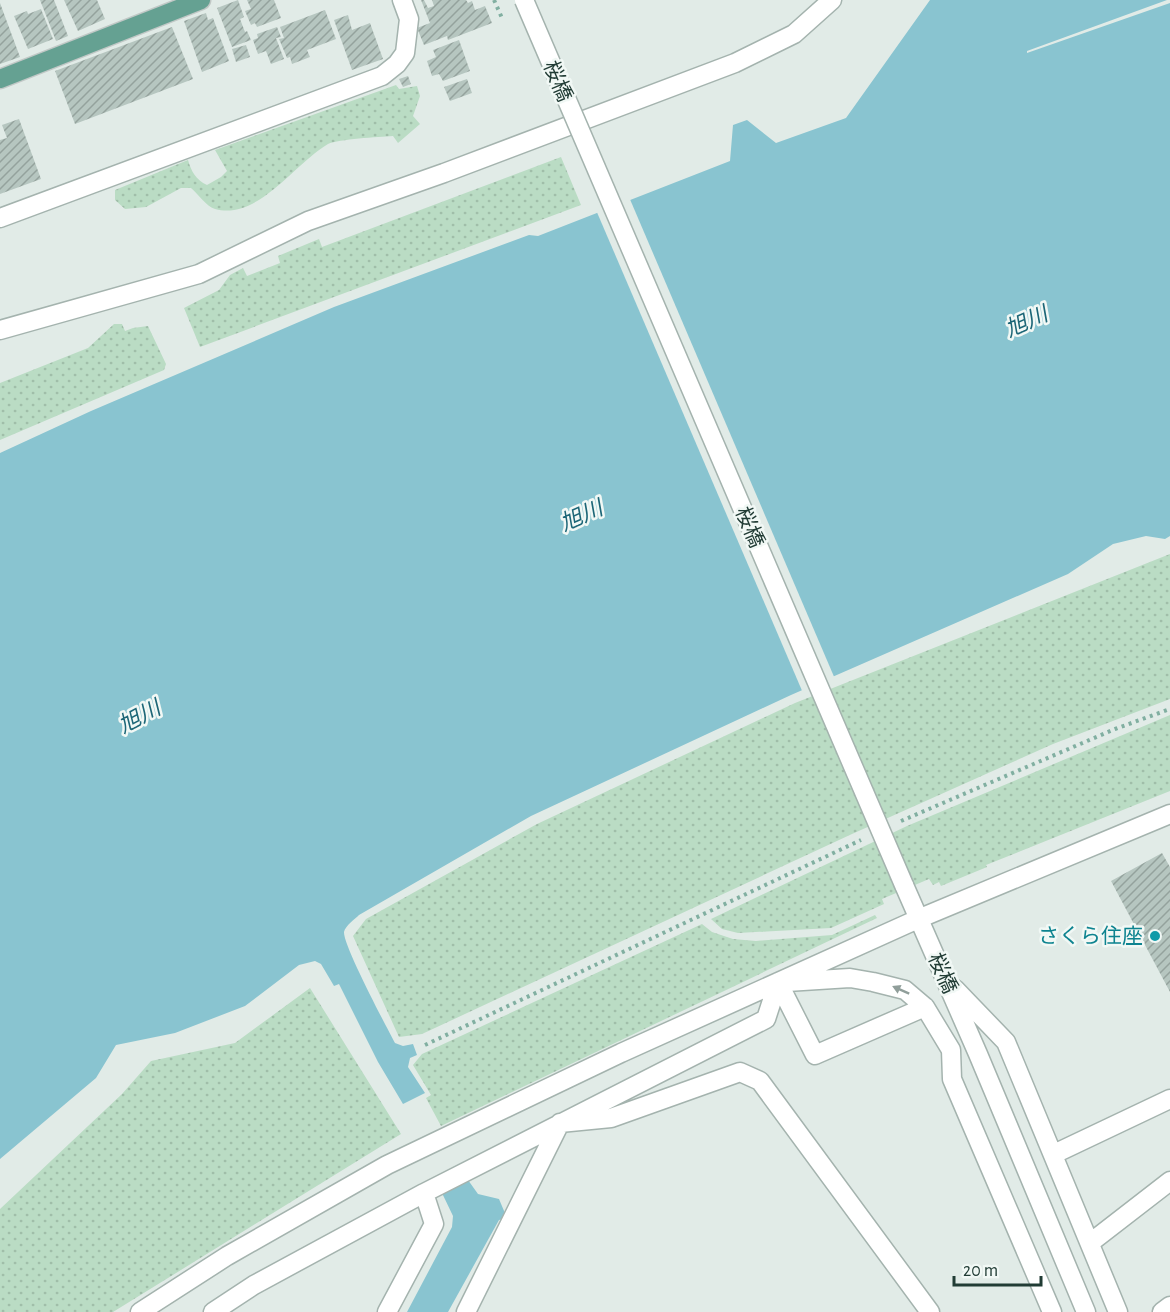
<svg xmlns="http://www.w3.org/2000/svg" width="1170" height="1312" viewBox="0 0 1170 1312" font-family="'Alegreya Sans','Noto Sans JP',sans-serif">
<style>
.grass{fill:url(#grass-dots)}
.water{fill:#89c4d0}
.pier{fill:#e1ebe7}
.building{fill:url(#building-hatch)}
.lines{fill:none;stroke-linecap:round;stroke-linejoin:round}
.minor-casing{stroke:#a4b3ae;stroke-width:21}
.major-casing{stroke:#c1c8c6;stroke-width:21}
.path{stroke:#81afa1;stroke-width:4;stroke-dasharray:3 4.5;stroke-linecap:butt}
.minor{stroke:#fff;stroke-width:18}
.major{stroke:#65a192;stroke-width:18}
.minor-bridge-casing{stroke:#a4b3ae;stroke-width:21;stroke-linecap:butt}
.minor-bridge{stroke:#fff;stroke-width:18}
.oneway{fill:#909e9a}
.culture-dot{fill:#0f9aa8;stroke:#f1f8f5;stroke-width:2}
.labels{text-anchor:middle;stroke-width:5;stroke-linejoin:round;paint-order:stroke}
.street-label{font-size:21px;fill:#213c35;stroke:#f1f8f5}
.culture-label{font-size:21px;fill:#0d838f;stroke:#f1f8f5;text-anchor:end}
.water-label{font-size:22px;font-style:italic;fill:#1c6677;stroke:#f1f8f5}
</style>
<defs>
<pattern id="grass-dots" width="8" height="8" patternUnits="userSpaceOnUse" patternTransform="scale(1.5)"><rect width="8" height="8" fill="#badcc4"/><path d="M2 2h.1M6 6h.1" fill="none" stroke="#a0bea9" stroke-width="1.8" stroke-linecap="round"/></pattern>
<pattern id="building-hatch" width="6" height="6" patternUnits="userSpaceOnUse" patternTransform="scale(1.5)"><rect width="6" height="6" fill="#b6c6c0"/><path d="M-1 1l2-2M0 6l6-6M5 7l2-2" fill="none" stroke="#94a29d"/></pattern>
</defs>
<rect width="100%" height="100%" fill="#e1ebe7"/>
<!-- grass -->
<path class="grass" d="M 396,85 L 399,89 L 417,86 L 420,96 L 413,116 L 420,124 L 398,143 L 393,136 C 378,137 339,139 328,144 C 295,163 258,221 215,209 C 207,207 198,194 191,188 L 181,188 L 146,207 L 125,209 L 115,200 L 115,190 L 188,160 C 191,171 196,180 207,185 L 221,177 L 227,171 L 215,150 Z
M 561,157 L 581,205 L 200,347 L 184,308 L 219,290 L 230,275 L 243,268 L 247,276 L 280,263 L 278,256 L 319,239 L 322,247 Z
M 114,324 L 122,324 L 125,331 L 133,328 L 148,326 L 166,364 L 164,370 L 0,440 L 0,383 L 88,348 Z
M 1170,554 L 1170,699 L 1053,744 L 852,834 L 422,1034 L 399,1037 L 353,936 L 366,919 L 537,824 L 795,703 Z
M 1170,715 L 1170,791 L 986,865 L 987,867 L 941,886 L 939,882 L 933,885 L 929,879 L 882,899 L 884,904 L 831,928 L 738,933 L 722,929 L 711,919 L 907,826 Z
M 875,915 L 877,918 L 441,1126 L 426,1098 L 431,1095 L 413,1065 L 422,1054 L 702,924 L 712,932 L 733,939 L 756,941 L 832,935 Z
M 310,988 L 401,1134 L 113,1312 L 0,1312 L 0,1209 L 122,1094 L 151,1061 L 235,1043 Z"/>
<!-- water -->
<path class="water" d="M 930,0 L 1167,0 L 1027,51 L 1027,53 L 1170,3 L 1170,536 L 1165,539 L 1146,536 L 1113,544 L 1068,574 L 791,695 L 531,816 L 359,915 C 355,919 345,926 344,932 C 343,945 386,1026 395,1043 L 403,1046 L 413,1044 L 417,1055 L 410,1058 L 408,1067 L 425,1093 L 403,1104 L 378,1062 L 339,984 L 334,986 L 321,964 L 315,961 L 299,965 L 245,1006 L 175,1033 L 116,1045 L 96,1078 L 0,1159 L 0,453 L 91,411 L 334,307 L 529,235 L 538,236 L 730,161 L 733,125 L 747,120 L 776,143 L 846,118 Z
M 468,1180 L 478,1194 L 499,1199 L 507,1218 L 499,1220 L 448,1312 L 407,1312 L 452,1227 L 453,1216 L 442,1193 Z"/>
<!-- pier -->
<path class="pier" d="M 629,197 L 835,679 L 803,693 L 596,210 Z"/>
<!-- building -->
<path class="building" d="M 40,0 L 54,0 L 68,36 L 56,41 Z
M 64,0 L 97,0 L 105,19 L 78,31 Z
M 238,0 L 244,17 L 240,19 L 245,32 L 247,31 L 251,40 L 232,47 L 217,8 Z
M 247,0 L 274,0 L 281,18 L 257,27 L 255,23 L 251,25 L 245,11 L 251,9 Z
M 421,0 L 424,0 L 428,8 L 434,6 L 432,0 L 466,0 L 468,3 L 472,1 L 475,10 L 485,6 L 492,23 L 448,40 L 447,36 L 424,45 L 417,28 L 430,23 Z
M 0,3 L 20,57 L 0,64 Z
M 41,9 L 53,39 L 28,49 L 14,16 L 27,11 L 28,14 Z
M 325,10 L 336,39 L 307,50 L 310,57 L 292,64 L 290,57 L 287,58 L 279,39 L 284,38 L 280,27 Z
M 206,13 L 208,20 L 213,18 L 229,61 L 202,72 L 184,21 Z
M 348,15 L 352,30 L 370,23 L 383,59 L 352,70 L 334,20 Z
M 172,27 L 193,79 L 75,124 L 55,71 Z
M 277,27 L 281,37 L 276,38 L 284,59 L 271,64 L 266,51 L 258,54 L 253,40 L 258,38 L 257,34 Z
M 459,40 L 470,71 L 443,81 L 439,74 L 432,76 L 427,61 L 436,57 L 433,50 Z
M 246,45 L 250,57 L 236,62 L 232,49 Z
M 408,76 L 411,84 L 403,87 L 399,79 Z
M 467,79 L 472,93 L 450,101 L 444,87 Z
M 19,119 L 41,179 L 0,194 L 0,140 L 7,138 L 2,125 Z
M 1162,853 L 1170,867 L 1170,992 L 1111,881 Z"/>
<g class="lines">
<defs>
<path id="minor" d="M 0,218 L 382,76 L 397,64 L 405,53 L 409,19 L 402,0
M 0,330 L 199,274 L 308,221 L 444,173 L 735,63 L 794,34 L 832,0
M 904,885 L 978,1054 L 1086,1312
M 778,982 L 815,1055 L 925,1007
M 787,982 L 850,978 L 873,982 L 905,990 L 925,1007 L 951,1050 L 952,1079 L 1052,1312
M 955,989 L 1006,1042 L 1118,1312
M 1054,1154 L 1170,1099
M 1090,1243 L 1170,1181
M 140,1312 L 227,1256 L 387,1165 L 621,1053 L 918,919 L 1170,814
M 213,1312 L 254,1285 L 424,1193 L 766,1019 L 778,982
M 387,1312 L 434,1224 L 424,1193
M 466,1312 L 560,1123 L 611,1118 L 740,1072 L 760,1081 L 930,1312
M 1162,1312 L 1170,1306"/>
<path id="major" d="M 0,79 L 201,0"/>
</defs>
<!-- minor casing -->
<use href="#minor" class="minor-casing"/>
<!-- major casing -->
<use href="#major" class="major-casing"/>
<!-- path -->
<path class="path" d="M 494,0 L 502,18
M 901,821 L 1115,729 L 1170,709
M 425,1045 L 861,840"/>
<!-- minor -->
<use href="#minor" class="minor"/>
<!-- major -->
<use href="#major" class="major"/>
<defs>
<path id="minor-bridge" d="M 524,0 L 904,885"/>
</defs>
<!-- minor-bridge casing -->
<use href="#minor-bridge" class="minor-bridge-casing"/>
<!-- minor-bridge -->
<use href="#minor-bridge" class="minor-bridge"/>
</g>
<!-- one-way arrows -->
<defs><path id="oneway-solid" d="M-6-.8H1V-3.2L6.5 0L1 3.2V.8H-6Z" transform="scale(1.5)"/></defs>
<use class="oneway" href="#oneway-solid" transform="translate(901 990) rotate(-156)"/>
<!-- markers -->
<circle class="culture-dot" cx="1155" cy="936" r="6"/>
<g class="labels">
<!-- street labels -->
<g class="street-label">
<text transform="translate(558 81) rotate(67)" y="7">桜橋</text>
<text transform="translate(750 527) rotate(67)" y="7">桜橋</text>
<text transform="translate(943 973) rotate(66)" y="7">桜橋</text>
</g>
<!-- culture labels -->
<g class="culture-label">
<text x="1143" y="943">さくら住座</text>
</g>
<!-- water labels -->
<g class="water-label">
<text transform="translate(1026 321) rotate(-24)" y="8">旭川</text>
<text transform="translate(581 515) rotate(-24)" y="8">旭川</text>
<text transform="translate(139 716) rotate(-28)" y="8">旭川</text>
</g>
</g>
<!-- scale -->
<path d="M954 1276v9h87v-9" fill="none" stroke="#213c35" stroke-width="3"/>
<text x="963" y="1276" font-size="18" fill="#213c35" stroke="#f1f8f5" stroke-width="4.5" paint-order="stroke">20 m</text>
</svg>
